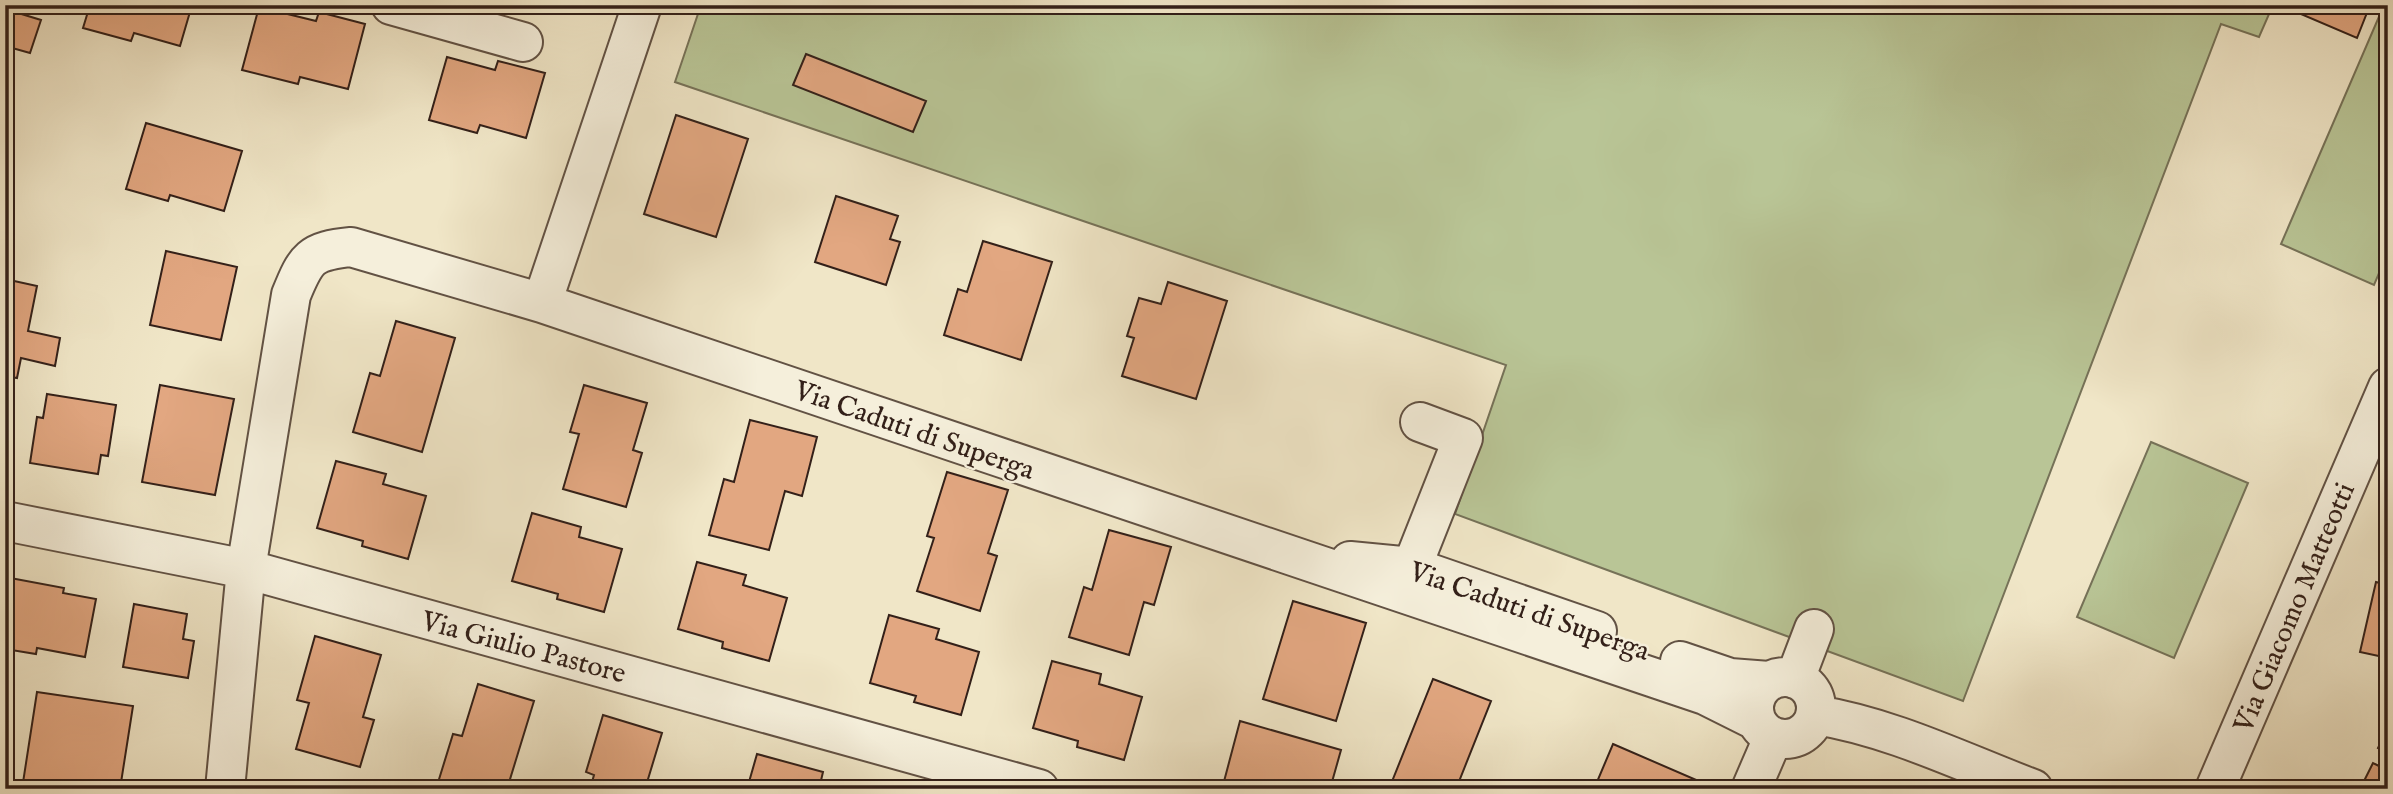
<svg xmlns="http://www.w3.org/2000/svg" width="2393" height="794" viewBox="0 0 2393 794" font-family="'IM FELL English',serif">
<style>
.green{fill:#b9c596;stroke:#767258;stroke-width:2}
.building{fill:#e2a781;stroke:#332019;stroke-width:2}
.lines{fill:none;stroke-linecap:round;stroke-linejoin:round}
.minor-casing{stroke:#625244;stroke-width:42}
.minor{stroke:#f5efdb;stroke-width:38}
.labels{text-anchor:middle;stroke-width:5;stroke-linejoin:round;paint-order:stroke}
.street-label{font-size:28px;fill:#332019;stroke:#f5efdb}
</style>
<rect width="100%" height="100%" fill="#f0e6c7"/>
<filter id="stains"><feTurbulence type="fractalNoise" baseFrequency=".00286" numOctaves="4"/><feColorMatrix values="0 0 0 0 .2 0 0 0 0 .09 0 0 0 0 .02 0 0 0 .5 -.17"/></filter>
<radialGradient id="worn" r=".72"><stop offset=".6" stop-color="#630" stop-opacity="0"/><stop offset="1" stop-color="#630" stop-opacity=".3"/></radialGradient>
<!-- green -->
<path class="green" d="M 701,5 L 2273,5 L 2259,37 L 2221,24 L 1963,701 L 1455,514 L 1506,365 L 675,82 Z
M 2384,5 L 2388,5 L 2388,252 L 2374,285 L 2281,244 Z
M 2151,442 L 2248,483 L 2174,658 L 2077,617 Z"/>
<!-- building -->
<path class="building" d="M 90,5 L 192,5 L 180,46 L 134,33 L 131,41 L 83,28 Z
M 2280,5 L 2370,5 L 2357,38 Z
M 259,7 L 316,21 L 319,12 L 365,24 L 348,89 L 300,77 L 298,84 L 242,70 Z
M 5,9 L 41,20 L 30,53 L 5,46 Z
M 806,54 L 926,101 L 913,132 L 793,85 Z
M 447,57 L 495,70 L 498,61 L 545,73 L 526,138 L 480,125 L 477,133 L 429,120 Z
M 676,115 L 748,139 L 716,237 L 644,214 Z
M 146,123 L 242,151 L 224,211 L 170,195 L 168,201 L 126,189 Z
M 836,196 L 898,216 L 890,239 L 900,242 L 886,285 L 815,262 Z
M 983,241 L 1052,262 L 1021,360 L 944,335 L 958,289 L 967,292 Z
M 166,251 L 237,267 L 221,340 L 150,325 Z
M 5,279 L 37,286 L 28,331 L 60,338 L 55,366 L 21,358 L 17,378 L 5,376 Z
M 1168,282 L 1227,301 L 1196,399 L 1122,376 L 1134,338 L 1127,336 L 1139,298 L 1161,304 Z
M 396,321 L 455,338 L 422,452 L 353,432 L 370,373 L 380,376 Z
M 160,385 L 234,399 L 215,495 L 142,482 Z
M 584,385 L 647,403 L 633,450 L 642,453 L 626,507 L 563,489 L 579,434 L 570,432 Z
M 47,394 L 116,405 L 108,456 L 101,455 L 98,474 L 30,463 L 37,417 L 43,418 Z
M 750,420 L 817,437 L 802,496 L 785,491 L 769,550 L 709,535 L 724,479 L 734,482 Z
M 336,461 L 386,474 L 383,484 L 426,496 L 408,559 L 362,546 L 363,541 L 317,528 Z
M 947,472 L 1008,490 L 988,553 L 997,556 L 980,611 L 917,591 L 934,538 L 927,536 Z
M 532,513 L 581,527 L 579,537 L 622,549 L 604,612 L 557,599 L 558,594 L 512,581 Z
M 1109,530 L 1171,547 L 1154,605 L 1144,602 L 1129,655 L 1069,637 L 1084,587 L 1092,590 Z
M 697,562 L 746,575 L 743,585 L 787,598 L 769,661 L 722,648 L 723,642 L 678,629 Z
M 5,577 L 64,588 L 63,593 L 96,599 L 85,657 L 37,648 L 36,654 L 5,649 Z
M 2376,582 L 2388,585 L 2388,658 L 2360,652 Z
M 1293,601 L 1366,623 L 1336,721 L 1263,699 Z
M 134,604 L 187,614 L 183,639 L 194,641 L 188,678 L 123,667 Z
M 889,615 L 939,629 L 936,639 L 979,652 L 961,715 L 914,702 L 916,696 L 870,683 Z
M 315,636 L 381,655 L 363,717 L 374,720 L 360,767 L 296,749 L 309,703 L 297,700 Z
M 1052,661 L 1101,674 L 1099,684 L 1142,697 L 1124,760 L 1077,747 L 1078,741 L 1033,728 Z
M 1433,679 L 1491,701 L 1456,789 L 1389,789 Z
M 478,684 L 534,701 L 507,789 L 436,789 L 453,734 L 462,736 Z
M 37,692 L 133,706 L 120,789 L 22,789 Z
M 603,715 L 662,733 L 645,789 L 590,789 L 594,775 L 586,772 Z
M 1240,721 L 1341,750 L 1330,789 L 1222,789 Z
M 2388,728 L 2388,753 L 2378,748 Z
M 1613,744 L 1717,789 L 1594,789 Z
M 757,754 L 823,772 L 819,789 L 747,789 Z
M 2388,756 L 2388,789 L 2360,789 L 2373,763 L 2379,766 L 2382,757 L 2386,759 Z"/>
<g class="lines">
<defs>
<path id="minor" d="M 391,5 L 523,42
M 542,303 L 642,5
M 5,521 L 246,569 L 1039,789
M 1350,561 L 1412,567 L 1597,631
M 1402,592 L 1463,438 L 1420,422
M 1680,661 L 1730,678 L 1769,681
M1754 708a31 31 0 1 1 62 0a31 31 0 1 1-62 0Z
M 1795,679 L 1814,629
M 1816,715 C 1891,727 1962,762 2033,789
M 225,789 L 246,569 L 291,295 C 306,258 310,251 351,247 L 542,303 L 1705,695 L 1755,720
M 1751,789 L 1773,738
M 2215,789 L 2388,387"/>
</defs>
<!-- minor casing -->
<use href="#minor" class="minor-casing"/>
<!-- minor -->
<use href="#minor" class="minor"/>
</g>
<g class="labels">
<!-- street labels -->
<g class="street-label">
<text transform="translate(915 429) rotate(19)" y="10">Via Caduti di Superga</text>
<text transform="translate(2293 607) rotate(-67)" y="10">Via Giacomo Matteotti</text>
<text transform="translate(1530 610) rotate(19)" y="10">Via Caduti di Superga</text>
<text transform="translate(524 646) rotate(15)" y="10">Via Giulio Pastore</text>
</g>
</g>
<!-- margin -->
<rect width="2393" height="794" fill="none" stroke="#f0e6c7" stroke-width="28"/>
<rect x="7" y="7" width="2379" height="780" fill="none" stroke="#332019" stroke-width="3.5"/>
<rect x="14" y="14" width="2365" height="766" fill="none" stroke="#332019" stroke-width="2"/>
<rect width="100%" height="100%" filter="url(#stains)"/>
<rect width="100%" height="100%" fill="url(#worn)"/>
</svg>
